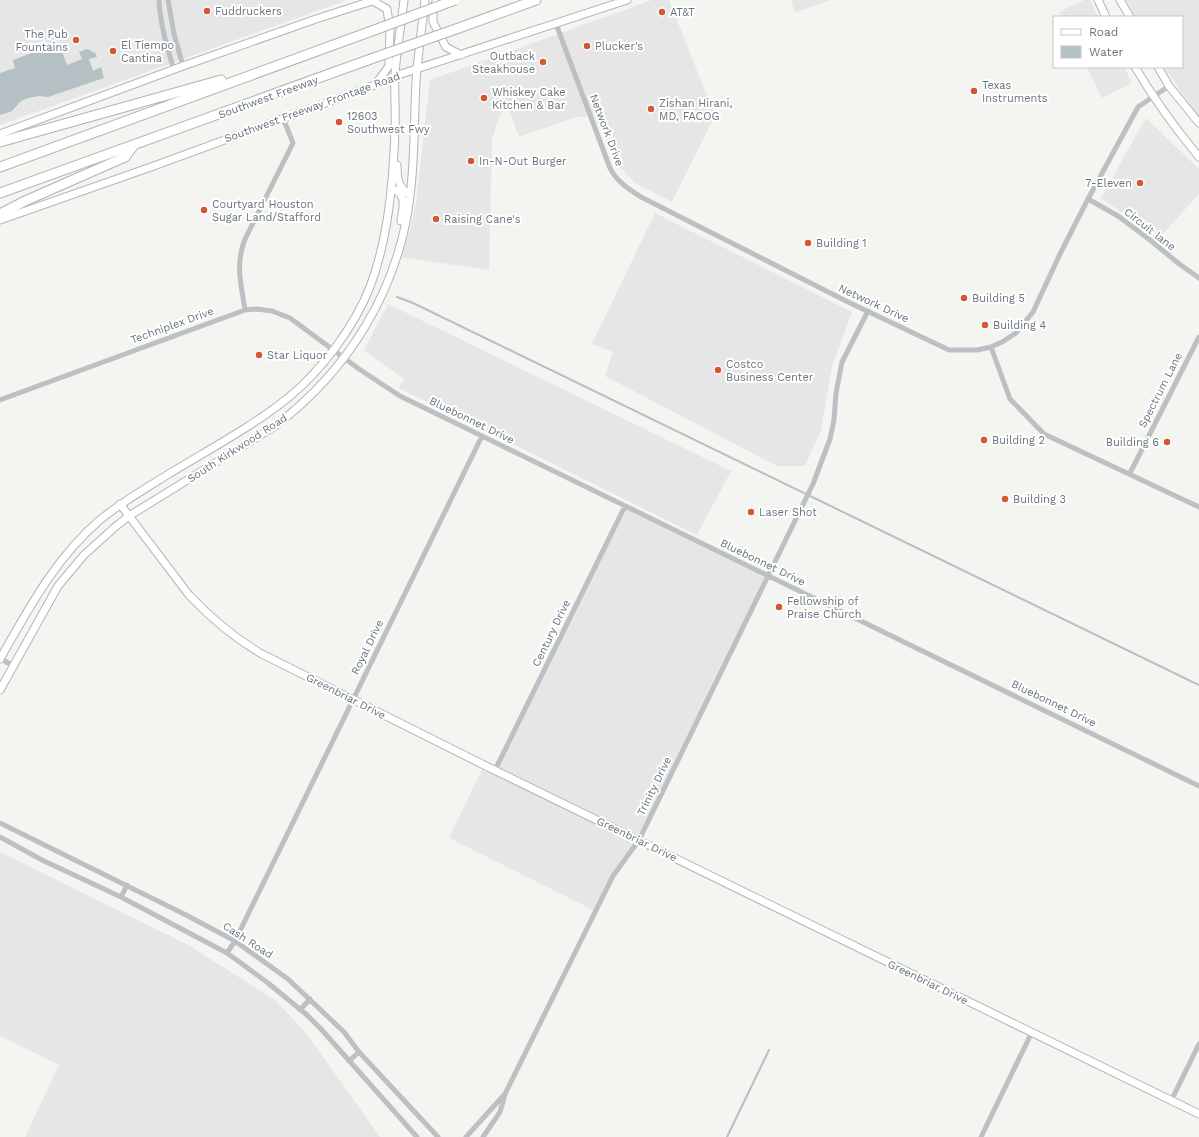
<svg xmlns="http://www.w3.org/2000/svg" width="1199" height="1137" viewBox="0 0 1199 1137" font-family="'Work Sans',sans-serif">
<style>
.built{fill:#e5e6e5}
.water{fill:#b5c0c4}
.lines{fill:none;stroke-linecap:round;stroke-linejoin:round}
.stream{stroke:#b5c0c4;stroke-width:2}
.secondary-casing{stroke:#b1b5b9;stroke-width:9}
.highway-casing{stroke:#afb3b6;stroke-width:11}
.street{stroke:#bcc0c3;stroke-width:5}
.secondary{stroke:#fff;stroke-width:7}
.highway{stroke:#fff;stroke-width:9}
.highway-bridge-casing{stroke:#afb3b6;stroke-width:11;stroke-linecap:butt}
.highway-bridge{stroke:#fff;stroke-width:9}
.poi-dot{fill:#d25734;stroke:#fff;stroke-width:1.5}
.labels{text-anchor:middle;stroke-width:4;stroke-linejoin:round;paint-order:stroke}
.poi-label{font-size:11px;fill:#66747f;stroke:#fff;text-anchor:start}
.street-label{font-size:11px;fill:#66747f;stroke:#fff}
</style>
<rect width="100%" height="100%" fill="#f4f4f1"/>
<!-- built -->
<path class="built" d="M 0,0 L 347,0 L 0,125 Z
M 652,0 L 669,0 L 715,116 L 672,202 L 635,183 L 615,162 L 594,116 L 576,117 L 519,137 L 507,104 L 498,119 L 492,140 L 489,270 L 400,257 L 410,230 L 416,202 L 430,80 Z
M 791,0 L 830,0 L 795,13 Z
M 1084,0 L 1090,0 L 1098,17 L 1062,17 L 1059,12 Z
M 1126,0 L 1199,0 L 1199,117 L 1164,67 L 1182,67 L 1182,17 L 1136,17 Z
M 1087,67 L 1124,67 L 1132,83 L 1102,98 Z
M 1146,118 L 1199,169 L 1199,194 L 1159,238 L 1101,198 Z
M 655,213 L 852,312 L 832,367 L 821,430 L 805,466 L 777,466 L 605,376 L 613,352 L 592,344 Z
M 388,304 L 731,471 L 697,535 L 399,388 L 404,379 L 364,350 Z
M 625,506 L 768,576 L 639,840 L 620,865 L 595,911 L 449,838 L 484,765 L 494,770 Z
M 0,852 L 188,945 L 275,1000 L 306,1033 L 380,1137 L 25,1137 L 59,1065 L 0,1036 Z"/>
<!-- water -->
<path class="water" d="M 59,43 L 67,65 L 82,59 L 79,52 L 87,49 L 95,53 L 97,57 L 89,59 L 93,71 L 101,67 L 104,78 L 48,97 L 39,96 L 28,98 L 21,101 L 12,111 L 0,115 L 0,73 L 15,68 L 13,60 Z"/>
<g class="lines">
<!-- stream -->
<path class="stream" d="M 397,297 L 413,303 L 1199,685
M 727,1137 L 769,1050"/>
<defs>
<path id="secondary" d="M 437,0 L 433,8 L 433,22 L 446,47 L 461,55
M 1098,0 L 1106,17
M 1120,0 L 1130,17
M 373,1 L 387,9 L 390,30 L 389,66 L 375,85
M 1135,67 C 1154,99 1175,128 1199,157
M 1158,67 L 1169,86 L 1199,123
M 0,134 L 183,66 L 316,19 L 375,0
M 397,165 C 397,178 398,188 410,195
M 391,188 C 408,195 403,206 401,221
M 0,220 L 151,167 L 375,85 L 395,76 L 627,0
M 120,504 L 189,595 C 211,618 234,638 262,654 L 484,765 L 1199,1114
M 0,659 C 29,608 56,557 101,519 C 122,502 145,489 167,475 C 208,450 252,427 289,397 C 322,370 354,327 370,287 C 388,239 393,184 395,132 C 396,113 394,94 395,74 C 397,49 401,25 404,0
M 0,690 L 58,586 L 84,555 L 115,527 L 129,516 L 275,426 C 349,370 399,289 410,196 C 415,158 414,119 416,81 C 418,54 422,27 425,0"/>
<path id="highway" d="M 456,29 L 536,0
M 0,142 L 221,80
M 0,167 L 369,32
M 0,193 L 368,60
M 0,214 L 25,201 L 125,157 L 134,145"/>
</defs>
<!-- secondary casing -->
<use href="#secondary" class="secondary-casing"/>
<!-- highway casing -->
<use href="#highway" class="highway-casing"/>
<!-- street -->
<path class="street" d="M 159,0 C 160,24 167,47 174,70
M 168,0 L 174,34 L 183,66
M 556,24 L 610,168 C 617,182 629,189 641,197 L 846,301 L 949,350 L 977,350 L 991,347 L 1002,342 L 1016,333 L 1033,312 L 1061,252 L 1088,199 L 1138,107 L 1169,86
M 1088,199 L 1118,216 L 1150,240 L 1178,263 L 1199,278
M 245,310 C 241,283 235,265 245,239 L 293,143 L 283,118
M 991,347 L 1010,399 L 1044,434 L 1199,507
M 0,400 L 245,310 L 257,309 L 272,311 L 290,318 L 359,369 L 400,396 L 1199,786
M 1130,473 L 1199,337
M 0,658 L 13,666
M 495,770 L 625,506
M 0,823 L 186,915 L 235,941 L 288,979 L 344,1032 L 359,1052 L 438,1137
M 0,837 L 42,860 L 121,897 L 227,953 L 268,983 L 307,1015 L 321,1029 L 417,1137
M 121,897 L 127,885
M 227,953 L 235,941 L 482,436
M 300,1010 L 310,999
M 349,1061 L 359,1052
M 1171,1101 L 1199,1044
M 466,1137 L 504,1095
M 483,1137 L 500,1112 L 505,1094 L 613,876 L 639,840 L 813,484 L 830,439 L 834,420 L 836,393 L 842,362 L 868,311
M 981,1137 L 1032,1032"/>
<!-- secondary -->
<use href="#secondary" class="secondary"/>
<!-- highway -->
<use href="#highway" class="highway"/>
<defs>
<path id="highway-bridge" d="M 369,32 L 455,0
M 368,60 L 456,29"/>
</defs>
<!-- highway-bridge casing -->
<use href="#highway-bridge" class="highway-bridge-casing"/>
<!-- highway-bridge -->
<use href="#highway-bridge" class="highway-bridge"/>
</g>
<!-- markers -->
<g class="poi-dot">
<circle cx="207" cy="11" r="4"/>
<circle cx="662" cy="12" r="4"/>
<circle cx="76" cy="40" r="4"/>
<circle cx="587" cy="46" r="4"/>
<circle cx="113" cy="51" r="4"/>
<circle cx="543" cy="62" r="4"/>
<circle cx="974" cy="91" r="4"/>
<circle cx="484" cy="98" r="4"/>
<circle cx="651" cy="109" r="4"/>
<circle cx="339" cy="122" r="4"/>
<circle cx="471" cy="161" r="4"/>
<circle cx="1140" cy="183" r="4"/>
<circle cx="204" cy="210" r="4"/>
<circle cx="436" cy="219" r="4"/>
<circle cx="808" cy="243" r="4"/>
<circle cx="964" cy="298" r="4"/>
<circle cx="985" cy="325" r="4"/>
<circle cx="259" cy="355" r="4"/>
<circle cx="718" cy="370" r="4"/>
<circle cx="984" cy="440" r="4"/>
<circle cx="1167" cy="442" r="4"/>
<circle cx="1005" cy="499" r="4"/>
<circle cx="751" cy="512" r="4"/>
<circle cx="779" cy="607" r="4"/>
</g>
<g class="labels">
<!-- poi labels -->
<g class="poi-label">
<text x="215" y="15">Fuddruckers</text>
<text x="670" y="16">AT&amp;T</text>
<text x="68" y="38" text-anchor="end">The Pub<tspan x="68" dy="13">Fountains</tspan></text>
<text x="121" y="49">El Tiempo<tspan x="121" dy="13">Cantina</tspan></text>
<text x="595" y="50">Plucker's</text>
<text x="535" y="60" text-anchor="end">Outback<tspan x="535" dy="13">Steakhouse</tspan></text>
<text x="982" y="89">Texas<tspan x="982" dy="13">Instruments</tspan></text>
<text x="492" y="96">Whiskey Cake<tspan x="492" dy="13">Kitchen &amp; Bar</tspan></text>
<text x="659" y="107">Zishan Hirani,<tspan x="659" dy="13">MD, FACOG</tspan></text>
<text x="347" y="120">12603<tspan x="347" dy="13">Southwest Fwy</tspan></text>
<text x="479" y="165">In-N-Out Burger</text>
<text x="1132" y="187" text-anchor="end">7-Eleven</text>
<text x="212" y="208">Courtyard Houston<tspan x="212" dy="13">Sugar Land/Stafford</tspan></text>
<text x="444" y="223">Raising Cane's</text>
<text x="816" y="247">Building 1</text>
<text x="972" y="302">Building 5</text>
<text x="993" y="329">Building 4</text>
<text x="267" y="359">Star Liquor</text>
<text x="726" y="368">Costco<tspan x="726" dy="13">Business Center</tspan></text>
<text x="992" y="444">Building 2</text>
<text x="1159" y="446" text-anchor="end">Building 6</text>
<text x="1013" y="503">Building 3</text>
<text x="759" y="516">Laser Shot</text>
<text x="787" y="605">Fellowship of<tspan x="787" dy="13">Praise Church</tspan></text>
</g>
<!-- street labels -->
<g class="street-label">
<text transform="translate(268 97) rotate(-20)" y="4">Southwest Freeway</text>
<text transform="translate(312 107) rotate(-20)" y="4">Southwest Freeway Frontage Road</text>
<text transform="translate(607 130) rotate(69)" y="4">Network Drive</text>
<text transform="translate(1150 229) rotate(38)" y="4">Circuit lane</text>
<text transform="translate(874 303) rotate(25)" y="4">Network Drive</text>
<text transform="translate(172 325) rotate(-20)" y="4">Techniplex Drive</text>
<text transform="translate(1160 390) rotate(-63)" y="4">Spectrum Lane</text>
<text transform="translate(472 420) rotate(26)" y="4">Bluebonnet Drive</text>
<text transform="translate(237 448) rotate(-33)" y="4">South Kirkwood Road</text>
<text transform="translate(763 562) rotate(26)" y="4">Bluebonnet Drive</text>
<text transform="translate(551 633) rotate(-64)" y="4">Century Drive</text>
<text transform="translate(367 647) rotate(-64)" y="4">Royal Drive</text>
<text transform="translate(346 696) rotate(27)" y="4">Greenbriar Drive</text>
<text transform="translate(1054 703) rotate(26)" y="4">Bluebonnet Drive</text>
<text transform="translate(654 786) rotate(-64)" y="4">Trinity Drive</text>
<text transform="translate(637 839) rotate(26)" y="4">Greenbriar Drive</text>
<text transform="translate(248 940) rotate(33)" y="4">Cash Road</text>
<text transform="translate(928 982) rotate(26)" y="4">Greenbriar Drive</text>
</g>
</g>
<!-- legend -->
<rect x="1053" y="16" width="130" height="52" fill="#ffffff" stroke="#c2c7cc"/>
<rect x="1061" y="29" width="20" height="6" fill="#ffffff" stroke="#c2c7cc"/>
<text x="1089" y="36" font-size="12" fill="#66747f">Road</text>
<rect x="1061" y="46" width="20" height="12" fill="#b5c0c4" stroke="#c2c7cc"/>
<text x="1089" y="56" font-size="12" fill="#66747f">Water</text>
</svg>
